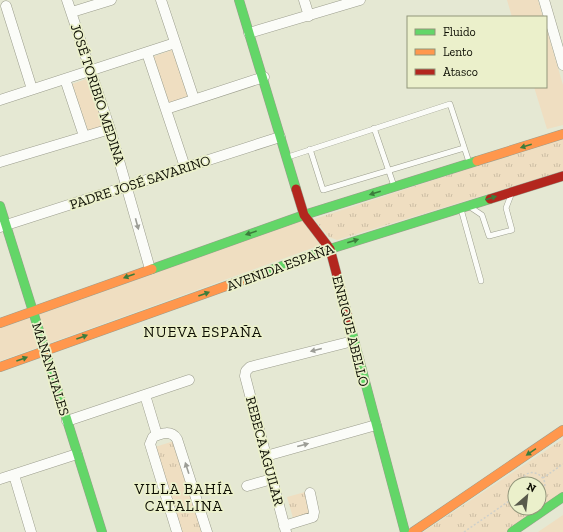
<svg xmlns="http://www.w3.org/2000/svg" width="563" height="532" viewBox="0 0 563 532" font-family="'Zilla Slab',serif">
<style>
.grass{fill:url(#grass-tufts);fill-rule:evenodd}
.park{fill:#efdec1}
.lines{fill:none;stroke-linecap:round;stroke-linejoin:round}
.lane-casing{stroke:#9b9d8d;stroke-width:6}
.street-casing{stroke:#9b9d8d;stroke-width:11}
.fast-casing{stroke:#9b9d8d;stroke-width:10}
.slow-casing{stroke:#9b9d8d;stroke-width:10}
.jam-casing{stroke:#9b9d8d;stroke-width:10}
.path{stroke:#cecfc9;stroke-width:1.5;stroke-dasharray:2 2;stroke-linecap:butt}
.lane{stroke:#fbfcf8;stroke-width:5}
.street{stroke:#fbfcf8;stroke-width:10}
.fast{stroke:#63d668;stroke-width:9}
.slow{stroke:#ff974d;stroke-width:9}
.jam{stroke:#b3261e;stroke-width:9}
.oneway{fill:#3c7c3b}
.oneway2{fill:#9c9d96}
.labels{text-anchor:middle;stroke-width:3.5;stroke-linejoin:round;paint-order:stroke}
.street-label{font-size:14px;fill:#0d0e03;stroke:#ebf0cb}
.neighbourhood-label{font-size:15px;letter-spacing:1px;fill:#0d0e03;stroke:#ebf0cb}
</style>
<defs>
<pattern id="grass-tufts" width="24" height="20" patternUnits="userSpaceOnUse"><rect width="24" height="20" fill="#efdec1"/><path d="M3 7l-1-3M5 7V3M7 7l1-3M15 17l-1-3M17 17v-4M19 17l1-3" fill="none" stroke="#ccbda4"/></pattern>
</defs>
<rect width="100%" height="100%" fill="#e5e8d3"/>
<!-- grass -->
<path class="grass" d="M 563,138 L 563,171 L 337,240 L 329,237 L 314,219 Z
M 563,439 L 563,495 L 508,532 L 423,532 ZM 515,484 L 539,484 L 539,508 L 515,508 Z
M 174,441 L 203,532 L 182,532 L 155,447 Z
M 305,492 L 311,513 L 293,518 L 287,497 Z"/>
<!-- park -->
<path class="park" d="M 507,0 L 538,0 L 543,17 L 512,17 Z
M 546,27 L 563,85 L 563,125 L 547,129 L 534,87 L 546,87 Z
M 172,50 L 189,96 L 169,104 L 152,57 Z
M 89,78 L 105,126 L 88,131 L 72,84 Z
M 302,219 L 321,245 L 0,361 L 0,328 Z
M 183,472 L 193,503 L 177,508 L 167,477 Z
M 563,515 L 563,532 L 538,532 Z"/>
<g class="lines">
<defs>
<path id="lane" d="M 374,128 L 394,186
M 310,149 L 323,190 L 464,148
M 288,157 L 450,104 L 469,162
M 470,207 L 482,215 L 489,236 L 512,230 L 506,208 L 511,195
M 461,209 L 481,281"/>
<path id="street" d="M 67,0 L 110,129 L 150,269
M 161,0 L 194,99
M 304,0 L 309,16
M 544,0 L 563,65
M 6,6 L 32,89
M 72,12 L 111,0
M 249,33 L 360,0
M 147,53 L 185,167
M 65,79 L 84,136
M 0,100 L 175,43
M 166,109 L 264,77
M 0,162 L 110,129
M 0,227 L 280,137
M 145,395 L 157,435
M 67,421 L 189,380
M 266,456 L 376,425
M 14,475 L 31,532
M 0,479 L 77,454
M 247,486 L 272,479
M 284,526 L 313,517 L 314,512 L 310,493
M 177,532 L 150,444 L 153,437 C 162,433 171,430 177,439 L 207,532
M 286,532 L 245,376 L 246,371 L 250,367 L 353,341"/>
<path id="fast" d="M 239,0 L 296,189
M 0,206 L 102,532
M 152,269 L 304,215 L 477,161
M 254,276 L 330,249 L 490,199
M 350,325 L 405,532
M 512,532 L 563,497"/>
<path id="slow" d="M 477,161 L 563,134
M 0,323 L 152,269
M 0,367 L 254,276
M 413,532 L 563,430"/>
<path id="jam" d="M 296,189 L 304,215 L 330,249 L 350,325
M 490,199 L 563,176"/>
</defs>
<!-- lane casing -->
<use href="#lane" class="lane-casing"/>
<!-- street casing -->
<use href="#street" class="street-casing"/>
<!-- fast casing -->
<use href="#fast" class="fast-casing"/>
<!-- slow casing -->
<use href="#slow" class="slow-casing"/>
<!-- jam casing -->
<use href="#jam" class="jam-casing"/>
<!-- path -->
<path class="path" d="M 543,478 L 563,464
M 521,484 C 525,460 558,479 539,495
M 464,532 L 515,497"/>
<!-- lane -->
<use href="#lane" class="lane"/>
<!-- street -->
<use href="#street" class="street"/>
<!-- fast -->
<use href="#fast" class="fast"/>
<!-- slow -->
<use href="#slow" class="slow"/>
<!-- jam -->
<use href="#jam" class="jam"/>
</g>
<!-- one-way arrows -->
<defs><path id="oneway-solid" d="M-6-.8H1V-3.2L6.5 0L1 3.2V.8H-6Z"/></defs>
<g class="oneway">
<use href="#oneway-solid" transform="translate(526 146) rotate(163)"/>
<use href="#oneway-solid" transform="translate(375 193) rotate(163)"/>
<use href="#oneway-solid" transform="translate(491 198) rotate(-17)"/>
<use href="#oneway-solid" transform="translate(251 233) rotate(161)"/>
<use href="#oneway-solid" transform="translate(353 241) rotate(-17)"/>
<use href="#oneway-solid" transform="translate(129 276) rotate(160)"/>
<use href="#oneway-solid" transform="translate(204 294) rotate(-20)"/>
<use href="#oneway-solid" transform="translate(82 337) rotate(-20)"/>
<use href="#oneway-solid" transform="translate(22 359) rotate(-20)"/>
<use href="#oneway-solid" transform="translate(531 452) rotate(146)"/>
</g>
<g class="oneway2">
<use href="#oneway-solid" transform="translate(137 224) rotate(75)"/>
<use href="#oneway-solid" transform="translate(316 350) rotate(166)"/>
<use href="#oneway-solid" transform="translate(303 445) rotate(-15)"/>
<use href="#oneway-solid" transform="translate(187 468) rotate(-108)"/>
</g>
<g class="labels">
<!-- street labels -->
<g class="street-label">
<text transform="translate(98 94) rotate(72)" y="5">JOSÉ TORIBIO MEDINA</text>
<text transform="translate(140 182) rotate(-18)" y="5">PADRE JOSÉ SAVARINO</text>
<text transform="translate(280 267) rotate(-20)" y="5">AVENIDA ESPAÑA</text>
<text transform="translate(351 331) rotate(76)" y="5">ENRIQUE ABELLO</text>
<text transform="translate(51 369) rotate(73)" y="5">MANANTIALES</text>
<text transform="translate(265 451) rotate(75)" y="5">REBECA AGUILAR</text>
</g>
<!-- neighbourhood labels -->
<g class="neighbourhood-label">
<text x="203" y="337">NUEVA ESPAÑA</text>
<text x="184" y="494">VILLA BAHÍA<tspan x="184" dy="17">CATALINA</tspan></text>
</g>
</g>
<!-- legend -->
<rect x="407" y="16" width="140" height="72" fill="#ebf0cb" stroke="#92967b"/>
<rect x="415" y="29" width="20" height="6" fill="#63d668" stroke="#92967b"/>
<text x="443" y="36" font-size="12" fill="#0d0e03">Fluido</text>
<rect x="415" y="49" width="20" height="6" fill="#ff974d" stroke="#92967b"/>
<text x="443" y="56" font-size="12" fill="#0d0e03">Lento</text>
<rect x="415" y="69" width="20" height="6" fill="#b3261e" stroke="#92967b"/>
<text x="443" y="76" font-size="12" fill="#0d0e03">Atasco</text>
<!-- north arrow -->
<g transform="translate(527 496) rotate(28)"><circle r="19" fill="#ebf0cb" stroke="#92967b"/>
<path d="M0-3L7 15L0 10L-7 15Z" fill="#595a4c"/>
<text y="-6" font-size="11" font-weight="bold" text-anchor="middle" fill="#0d0e03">N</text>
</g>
</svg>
